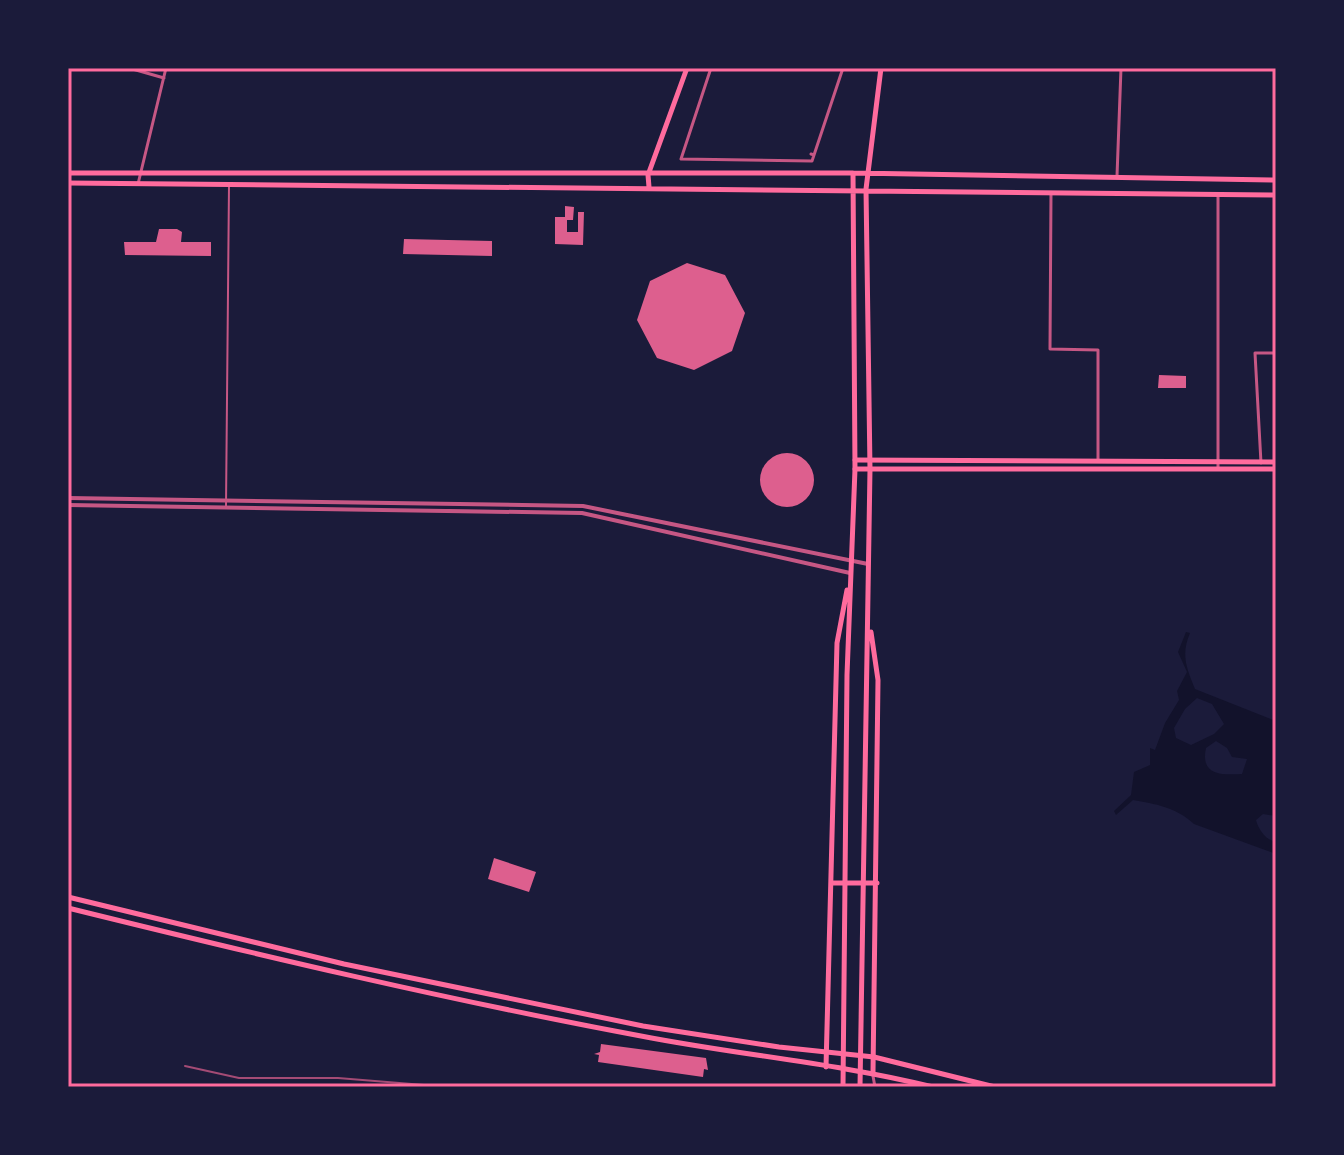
<svg xmlns="http://www.w3.org/2000/svg" width="1344" height="1155" viewBox="0 0 1344 1155" font-family="'Work Sans',sans-serif">
<style>
.water{fill:#12122b;fill-rule:evenodd}
.building{fill:#dd5f8e}
.lines{fill:none;stroke-linecap:round;stroke-linejoin:round}
.service{stroke:#c65784;stroke-width:2}
.pedestrian{stroke:#c65784;stroke-width:3}
.minor{stroke:#c65784;stroke-width:3}
.tertiary{stroke:#c65784;stroke-width:4}
.secondary{stroke:#ff6b9d;stroke-width:5}
.primary{stroke:#ff6b9d;stroke-width:5}
.rail{stroke:#a44b75;stroke-width:2}
.neatline{fill:none;stroke:#ff6b9d;stroke-width:3}
</style>
<rect width="100%" height="100%" fill="#1b1b3a"/>
<!-- water -->
<path class="water" d="M 1186,632 L 1190,633 C 1181,654 1186,667 1195,689 L 1276,721 L 1276,816 L 1263,814 L 1256,820 C 1258,829 1267,842 1276,841 L 1276,854 L 1194,824 C 1176,807 1155,804 1133,800 L 1116,815 L 1114,811 L 1131,795 L 1134,772 L 1150,765 L 1150,748 L 1155,750 L 1165,723 L 1179,700 L 1177,691 L 1187,672 L 1178,652 ZM 1197,698 L 1212,704 L 1224,724 L 1214,734 L 1191,745 L 1176,738 L 1174,728 L 1185,709 ZM 1216,741 L 1227,748 L 1232,757 L 1247,759 L 1242,774 C 1222,775 1200,776 1206,748 Z"/>
<!-- building -->
<path class="building" d="M 565,206 L 574,207 L 573,220 L 567,220 L 567,232 L 578,232 L 578,212 L 584,212 L 583,245 L 555,244 L 555,217 L 565,217 Z
M 159,229 L 177,229 L 182,232 L 181,242 L 211,242 L 211,256 L 125,255 L 124,242 L 156,242 Z
M 404,239 L 492,241 L 492,256 L 403,254 Z
M 687,263 L 725,275 L 745,313 L 732,351 L 694,370 L 657,358 L 637,320 L 650,281 Z
M 1159,375 L 1186,376 L 1186,388 L 1158,388 Z
M760 480a27 27 0 1 1 54 0a27 27 0 1 1-54 0Z
M 494,858 L 536,872 L 529,892 L 488,879 Z
M 601,1044 L 706,1058 L 708,1070 L 704,1069 L 703,1077 L 598,1062 L 599,1055 L 594,1054 L 600,1052 Z"/>
<g class="lines">
<!-- service -->
<path class="service" d="M 226,506 L 229,185"/>
<!-- pedestrian -->
<path class="pedestrian" d="M 711,68 L 681,159 L 812,161 L 814,155
M 811,154 L 814,155 L 843,68"/>
<!-- minor -->
<path class="minor" d="M 129,68 L 164,78
M 1117,176 L 1121,68
M 138,184 L 166,68
M 1051,193 L 1050,349 L 1098,350 L 1098,461
M 1261,463 L 1255,353 L 1276,353
M 1218,468 L 1218,196
M 873,1076 L 875,1087"/>
<!-- tertiary -->
<path class="tertiary" d="M 68,498 L 583,506 L 868,564
M 68,505 L 582,513 L 850,573"/>
<!-- secondary -->
<path class="secondary" d="M 855,460 L 1276,462
M 855,469 L 1276,469
M 68,897 L 344,964 L 643,1026 L 779,1047 L 874,1057 L 995,1087
M 68,908 C 258,955 448,1000 641,1036 C 738,1055 837,1063 933,1087"/>
<!-- primary -->
<path class="primary" d="M 68,173 L 853,173 L 1276,180
M 68,183 L 1276,195
M 649,187 L 648,175 L 687,68
M 871,632 L 878,680 L 873,1072
M 832,883 L 877,883
M 826,1067 L 837,643 L 847,590
M 843,1087 L 847,675 L 855,469 L 853,173
M 860,1087 L 870,469 L 866,189 L 881,68"/>
<!-- rail -->
<path class="rail" d="M 185,1066 L 239,1078 L 338,1078 L 424,1085 L 560,1087"/>
</g>
<!-- border -->
<rect width="1344" height="1155" fill="none" stroke="#1b1b3a" stroke-width="140"/>
<rect x="70" y="70" width="1204" height="1015" class="neatline"/>
</svg>
